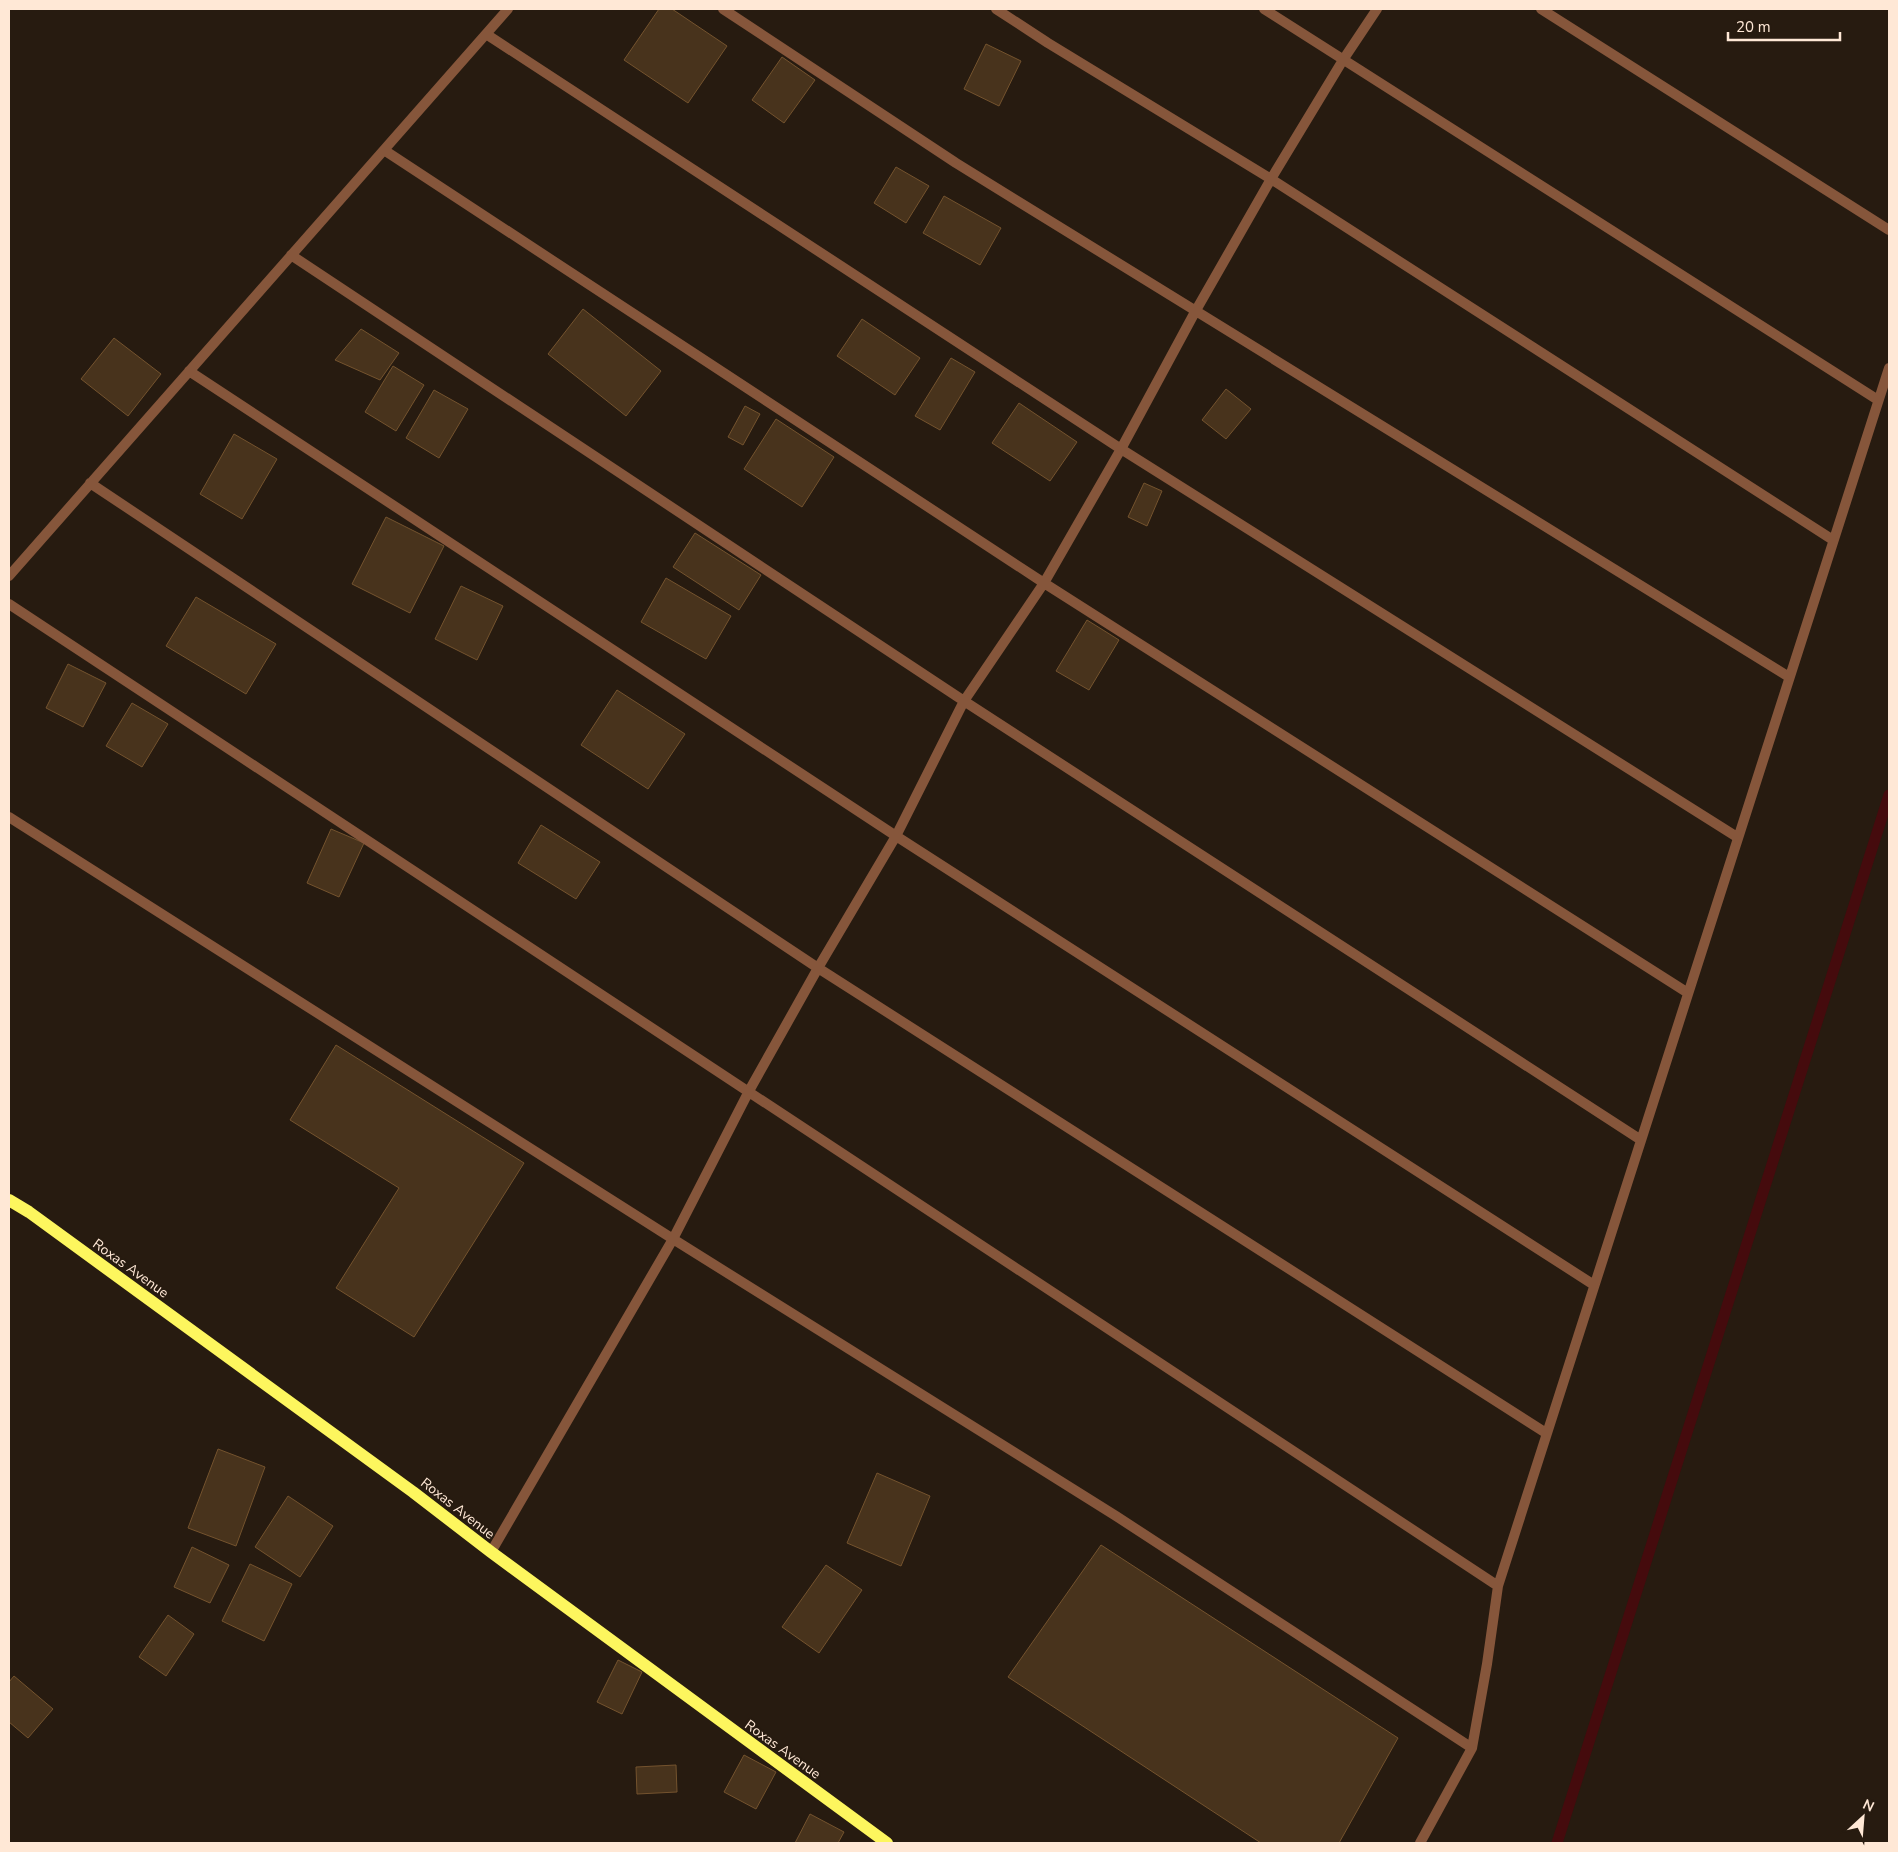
<svg xmlns="http://www.w3.org/2000/svg" width="1898" height="1852" viewBox="0 0 1898 1852" font-family="'Nunito Sans',sans-serif">
<style>
.lines{fill:none;stroke-linecap:round;stroke-linejoin:round}
.stream{stroke:#450b0d;stroke-width:11}
.building{fill:#48331c;stroke:#74532e}
.minor{stroke:#86563b;stroke-width:10}
.primary{stroke:#fdf65e;stroke-width:12}
.labels{text-anchor:middle;stroke-width:4;stroke-linejoin:round;paint-order:stroke}
.street-label{font-size:14px;fill:#ffe8d6;stroke:#271b10}
</style>
<rect width="100%" height="100%" fill="#271b10"/>
<g class="lines">
<!-- stream -->
<path class="stream" d="M 1557,1843 L 1889,795"/>
</g>
<!-- building -->
<path class="building" d="M 659,9 L 672,9 L 727,46 L 688,103 L 624,60 Z
M 986,44 L 1021,61 L 999,106 L 964,89 Z
M 782,57 L 815,80 L 784,123 L 752,100 Z
M 896,167 L 929,186 L 906,223 L 874,203 Z
M 944,196 L 1001,228 L 980,265 L 923,233 Z
M 583,309 L 661,371 L 626,416 L 548,354 Z
M 862,319 L 920,358 L 895,395 L 837,356 Z
M 361,329 L 399,353 L 380,380 L 335,360 Z
M 114,338 L 161,374 L 128,416 L 81,379 Z
M 951,358 L 975,372 L 940,430 L 915,416 Z
M 393,366 L 424,385 L 396,431 L 365,412 Z
M 1226,389 L 1251,409 L 1226,439 L 1202,420 Z
M 434,390 L 468,409 L 439,458 L 406,438 Z
M 1019,403 L 1077,442 L 1050,481 L 992,443 Z
M 745,406 L 760,414 L 743,445 L 728,437 Z
M 776,419 L 834,457 L 802,507 L 744,469 Z
M 234,434 L 277,459 L 242,519 L 200,494 Z
M 1144,483 L 1162,491 L 1147,526 L 1128,517 Z
M 386,517 L 444,546 L 410,613 L 352,584 Z
M 695,533 L 761,575 L 739,610 L 673,567 Z
M 666,578 L 731,616 L 706,659 L 641,622 Z
M 461,586 L 503,606 L 477,660 L 435,639 Z
M 196,597 L 276,644 L 246,694 L 166,646 Z
M 1087,620 L 1119,640 L 1089,690 L 1056,671 Z
M 68,664 L 106,683 L 83,727 L 46,708 Z
M 617,690 L 685,734 L 648,789 L 581,745 Z
M 132,703 L 168,724 L 142,767 L 106,746 Z
M 541,825 L 600,862 L 576,899 L 518,863 Z
M 331,829 L 364,843 L 339,897 L 307,883 Z
M 336,1045 L 524,1163 L 414,1337 L 336,1288 L 399,1188 L 290,1120 Z
M 218,1449 L 265,1467 L 236,1546 L 188,1528 Z
M 877,1473 L 930,1496 L 901,1566 L 847,1543 Z
M 288,1496 L 333,1526 L 300,1577 L 255,1547 Z
M 1101,1545 L 1398,1738 L 1339,1843 L 1261,1843 L 1008,1677 Z
M 192,1547 L 229,1565 L 210,1603 L 174,1587 Z
M 250,1564 L 292,1584 L 264,1641 L 222,1621 Z
M 826,1565 L 862,1590 L 819,1653 L 782,1627 Z
M 168,1615 L 194,1634 L 166,1676 L 139,1657 Z
M 618,1660 L 642,1672 L 622,1714 L 597,1702 Z
M 14,1676 L 53,1709 L 28,1738 L 9,1722 L 9,1682 Z
M 744,1755 L 776,1772 L 756,1809 L 724,1792 Z
M 676,1765 L 677,1792 L 637,1794 L 636,1767 Z
M 810,1814 L 844,1832 L 838,1843 L 795,1843 Z"/>
<g class="lines">
<!-- minor -->
<path class="minor" d="M 723,9 L 956,163 L 1789,677
M 996,9 L 1048,43 L 1271,179 L 1833,540
M 1264,9 L 1878,400
M 1541,9 L 1889,230
M 486,34 L 1121,449 L 1737,837
M 384,150 L 1044,583 L 1688,993
M 291,255 L 964,701 L 1641,1140
M 189,371 L 896,836 L 1594,1285
M 90,483 L 818,968 L 1546,1433
M 9,576 L 508,9
M 9,604 L 1498,1586
M 9,817 L 673,1239 L 1116,1516 L 1472,1748 L 1420,1843
M 491,1552 L 673,1239 L 749,1091 L 818,968 L 896,836 L 964,701 L 1044,583 L 1121,449 L 1195,312 L 1271,179 L 1343,60 L 1377,9
M 1472,1748 L 1487,1664 L 1498,1586 L 1889,368"/>
<!-- primary -->
<path class="primary" d="M 9,1200 L 29,1212 L 413,1492 L 491,1552 L 887,1843"/>
</g>
<g class="labels">
<!-- street labels -->
<g class="street-label">
<text transform="translate(131 1268) rotate(36)" y="5">Roxas Avenue</text>
<text transform="translate(458 1508) rotate(38)" y="5">Roxas Avenue</text>
<text transform="translate(783 1749) rotate(36)" y="5">Roxas Avenue</text>
</g>
</g>
<!-- border -->
<rect width="1898" height="1852" fill="none" stroke="#ffe8d6" stroke-width="20"/>
<!-- north arrow -->
<g transform="translate(1863 1817) rotate(26)" stroke="#271b10" stroke-width="4" paint-order="stroke">
<path d="M0-4L9 19L0 12L-9 19Z" fill="#ffe8d6"/>
<text y="-8" font-size="14" font-weight="bold" text-anchor="middle" fill="#ffe8d6">N</text>
</g>
<!-- scale -->
<path d="M1728 32v8h112v-8" fill="none" stroke="#ffe8d6" stroke-width="2.5"/>
<text x="1736" y="32" font-size="15" fill="#ffe8d6" stroke="#271b10" stroke-width="4" paint-order="stroke">20 m</text>
</svg>
